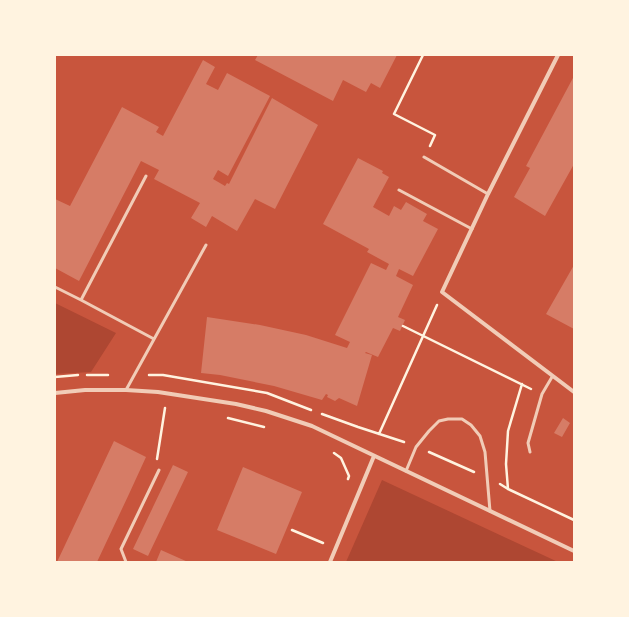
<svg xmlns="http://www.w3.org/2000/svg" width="629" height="617" viewBox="0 0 629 617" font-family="Signika,sans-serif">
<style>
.green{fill:#ae4732}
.building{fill:#d67c66}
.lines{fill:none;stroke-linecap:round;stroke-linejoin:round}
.path{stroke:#fff3e0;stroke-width:2.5}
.service{stroke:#f1ccb7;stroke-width:3}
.minor{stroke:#f1ccb7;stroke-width:4}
</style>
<rect width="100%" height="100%" fill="#c8553d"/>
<!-- green -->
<path class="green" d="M 55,303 L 116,333 L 91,372 L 55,374 Z
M 382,480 L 558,562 L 346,562 Z"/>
<!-- building -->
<path class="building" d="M 258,55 L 397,55 L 380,88 L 371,83 L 366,92 L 343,80 L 333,101 L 255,60 Z
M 203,60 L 215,67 L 206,84 L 218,90 L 227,73 L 270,96 L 228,176 L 218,170 L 213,179 L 225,186 L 227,183 L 229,184 L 272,98 L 318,125 L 275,209 L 255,199 L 237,231 L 212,216 L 206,227 L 191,218 L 200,203 L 154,179 L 159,170 L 141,161 L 79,281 L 55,268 L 55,199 L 70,206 L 122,107 L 159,127 L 156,132 L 163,136 Z
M 574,76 L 574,164 L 545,216 L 514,197 L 530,168 L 526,166 Z
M 358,158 L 383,171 L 382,173 L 389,177 L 373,207 L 389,216 L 394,206 L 401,210 L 406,202 L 427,214 L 423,221 L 438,229 L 413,276 L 399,269 L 396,276 L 413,285 L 398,317 L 405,320 L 400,331 L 393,328 L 378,357 L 366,352 L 365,353 L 372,355 L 357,406 L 339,398 L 335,401 L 327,397 L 328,395 L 326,394 L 322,400 L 274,386 L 220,375 L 201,373 L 207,317 L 260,325 L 306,335 L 347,348 L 350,342 L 335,335 L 371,263 L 386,270 L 389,264 L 367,252 L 369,249 L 323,224 Z
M 574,265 L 574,329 L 546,314 Z
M 563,418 L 570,423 L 562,437 L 554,433 Z
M 114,441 L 146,457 L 129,494 L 97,562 L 57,562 Z
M 173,465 L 188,472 L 148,556 L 133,549 Z
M 243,467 L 302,492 L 276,554 L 217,530 Z
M 161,550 L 188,562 L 156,562 Z"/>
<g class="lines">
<!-- path -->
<path class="path" d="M 423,55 L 394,114 L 435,135 L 430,146
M 403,326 L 531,389
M 87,375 L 108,375
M 149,375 L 163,375 L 267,393 L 311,410
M 55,377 L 78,375
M 522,384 L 508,431 L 506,464 L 508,489 L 574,520
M 322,414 L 358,427 L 404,442
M 228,418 L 264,427
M 379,434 L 437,305
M 429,452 L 474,472
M 334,453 L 341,458 L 349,476 L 348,479
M 157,459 L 165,408
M 500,484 L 508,489
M 292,530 L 323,543"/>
<!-- service -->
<path class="service" d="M 424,157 L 488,194
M 399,190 L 472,229
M 55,287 L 81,300 L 146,176
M 81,300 L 154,339
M 126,390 L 206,245
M 530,452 L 528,443 L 542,394 L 552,377
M 406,471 L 416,447 L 429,431 L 439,421 L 448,419 L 462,419 L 471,425 L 480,436 L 485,452 L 490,511
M 126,562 L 121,549 L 159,470"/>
<!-- minor -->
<path class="minor" d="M 558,55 L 488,194 L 442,292 L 574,392
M 55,393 L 85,390 L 126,390 L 158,392 L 236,404 L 266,411 L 312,426 L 574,551
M 330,562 L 374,456"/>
</g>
<!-- border -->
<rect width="629" height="617" fill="none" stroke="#fff3e0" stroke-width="112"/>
</svg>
